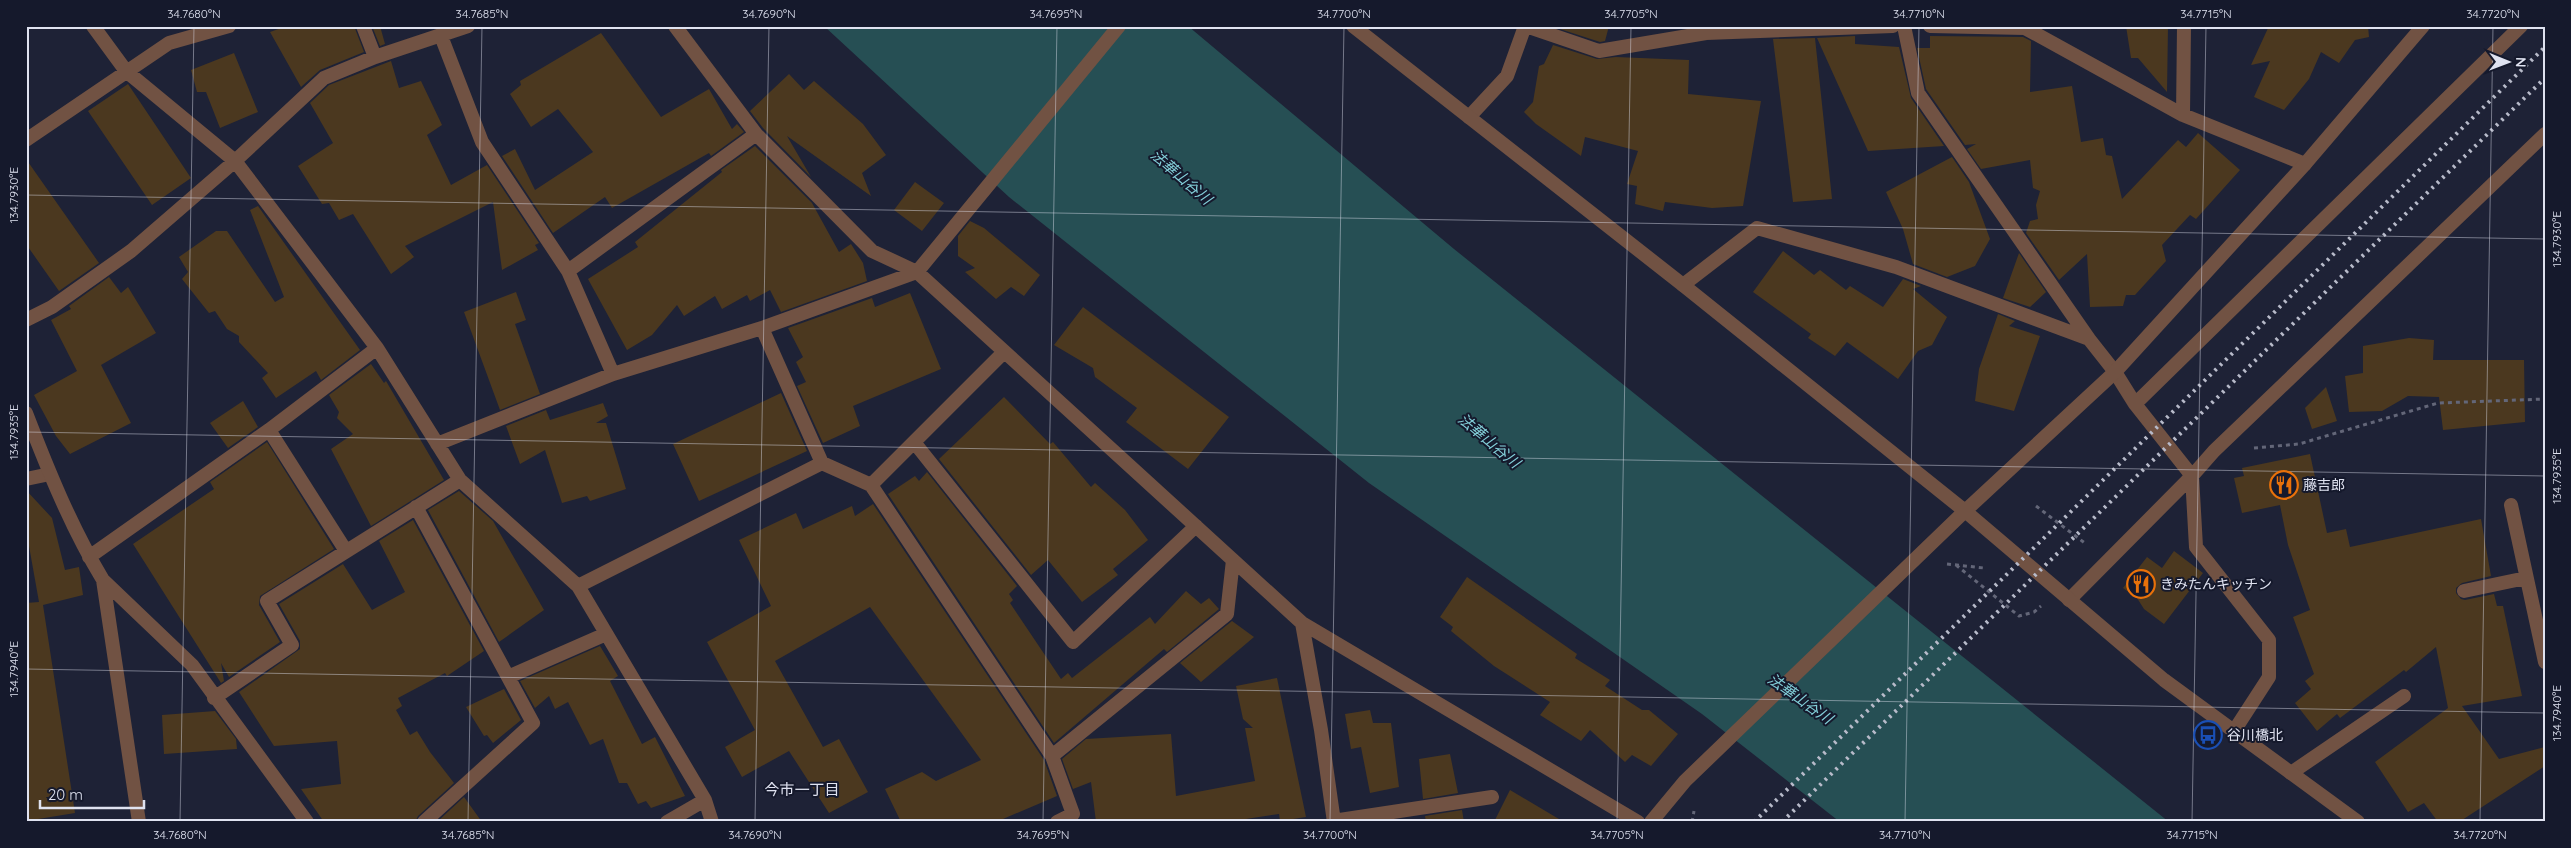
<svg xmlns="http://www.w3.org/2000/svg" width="2571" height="848" viewBox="0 0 2571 848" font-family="Quicksand,'Noto Sans JP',sans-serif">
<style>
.water{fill:#264f54}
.building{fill:#4b381f}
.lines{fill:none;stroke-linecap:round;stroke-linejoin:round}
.path{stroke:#636678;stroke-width:3;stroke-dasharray:4 4;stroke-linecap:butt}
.service{stroke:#715243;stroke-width:14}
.minor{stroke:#715243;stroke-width:14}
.tertiary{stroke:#715243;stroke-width:14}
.rail{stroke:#b8bbca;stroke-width:4;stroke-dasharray:2.5 5;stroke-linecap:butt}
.ticks{fill:none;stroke:#dfe2f0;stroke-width:1;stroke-opacity:0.45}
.labels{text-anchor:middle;stroke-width:4;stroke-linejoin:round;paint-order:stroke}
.poi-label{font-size:14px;fill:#dfe2f0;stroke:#15192c;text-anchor:start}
.water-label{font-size:15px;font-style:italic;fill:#83cfd9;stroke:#15192c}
.neighbourhood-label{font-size:15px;fill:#dfe2f0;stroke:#15192c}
.neatline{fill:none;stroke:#dfe2f0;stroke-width:2}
.ticks-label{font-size:12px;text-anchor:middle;fill:#dfe2f0}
</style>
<rect width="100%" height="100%" fill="#1e2236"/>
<!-- water -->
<path class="water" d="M 824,26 L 1188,26 L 1454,249 L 2169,822 L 1840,822 L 1702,714 L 1369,483 L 1009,197 Z"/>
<!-- building -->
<path class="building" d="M 287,26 L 354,26 L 364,52 L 320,70 L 301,87 L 270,32 Z
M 372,26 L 380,26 L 385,44 L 380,46 Z
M 1562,26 L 1609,26 L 1605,41 L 1600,42 L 1560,29 Z
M 2126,26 L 2168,26 L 2167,92 L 2138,58 L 2131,58 Z
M 2269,26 L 2368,26 L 2369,37 L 2355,40 L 2339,63 L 2321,52 L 2309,79 L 2284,110 L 2254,97 L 2270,61 L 2251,65 Z
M 601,33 L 661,117 L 709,89 L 732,129 L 737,124 L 744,132 L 711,156 L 709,153 L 612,208 L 605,197 L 553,233 L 502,156 L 515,149 L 535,190 L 593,152 L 558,109 L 531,127 L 510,94 L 521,85 L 520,81 Z
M 1855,36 L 1855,44 L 1899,47 L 1911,98 L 1944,146 L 1868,151 L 1817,38 Z
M 1930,36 L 2023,37 L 2031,41 L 2030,92 L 2072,86 L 2081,142 L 2103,138 L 2106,155 L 2112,156 L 2122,199 L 2178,140 L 2186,147 L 2198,133 L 2240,170 L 2196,219 L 2190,215 L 2162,245 L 2166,261 L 2135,295 L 2126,295 L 2123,306 L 2090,307 L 2087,254 L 2059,280 L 2026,233 L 2030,221 L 2038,219 L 2036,205 L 2040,191 L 2033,188 L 2030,160 L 1981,169 L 1967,149 L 1976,144 L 1965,145 L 1926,89 L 1917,48 L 1930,48 Z
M 1815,38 L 1832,199 L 1793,202 L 1773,39 Z
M 1553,45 L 1597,59 L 1616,57 L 1689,60 L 1688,94 L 1761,101 L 1743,206 L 1712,208 L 1665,202 L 1663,211 L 1635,204 L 1637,186 L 1627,184 L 1638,151 L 1585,137 L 1581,156 L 1536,124 L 1524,112 L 1533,102 L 1539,66 L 1544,64 Z
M 234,53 L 258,112 L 220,128 L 206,92 L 197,92 L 191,70 Z
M 391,61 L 399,88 L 421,81 L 442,125 L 427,135 L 451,185 L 487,165 L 539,243 L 535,245 L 538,250 L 502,270 L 493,202 L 405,246 L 414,257 L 391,274 L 353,214 L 339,220 L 329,203 L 322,204 L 298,166 L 333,143 L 310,103 L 329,85 Z
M 789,74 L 804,90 L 814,81 L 863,124 L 886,155 L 862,173 L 871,196 L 787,136 L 811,177 L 763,128 L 750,111 Z
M 128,84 L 191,178 L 152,205 L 88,111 Z
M 755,146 L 812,203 L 839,252 L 851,244 L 863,263 L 867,281 L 781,312 L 770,290 L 750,301 L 747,295 L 722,309 L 715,296 L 684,316 L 677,305 L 652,335 L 627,350 L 588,279 L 638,247 L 635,242 L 722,172 L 721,170 Z
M 1952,157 L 1969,182 L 1990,239 L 1975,266 L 1947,277 L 1913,264 L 1903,229 L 1886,192 Z
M 26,159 L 99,263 L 59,291 L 26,244 Z
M 915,182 L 944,203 L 922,231 L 894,210 Z
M 258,206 L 360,350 L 321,380 L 316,371 L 276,398 L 262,378 L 268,373 L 239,342 L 239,336 L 227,329 L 215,311 L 209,313 L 182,279 L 188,272 L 179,257 L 216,231 L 227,231 L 275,302 L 284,297 L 250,210 Z
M 970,221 L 984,228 L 1040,275 L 1024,296 L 1011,287 L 996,299 L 965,272 L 975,268 L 958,256 L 958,236 Z
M 1783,251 L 1814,275 L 1820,270 L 1846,290 L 1850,286 L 1883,307 L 1903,279 L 1921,286 L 1913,289 L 1947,317 L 1932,345 L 1918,351 L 1898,379 L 1847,342 L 1835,356 L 1808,338 L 1811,334 L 1753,292 Z
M 2019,253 L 2046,292 L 2030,307 L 2003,298 Z
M 109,277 L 121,293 L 128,287 L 156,333 L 101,365 L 131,423 L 70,454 L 56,436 L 34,395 L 77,371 L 51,320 L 71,309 L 69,306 Z
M 516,292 L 526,320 L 515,324 L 540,394 L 500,410 L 464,312 Z
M 910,293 L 941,369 L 853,406 L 860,426 L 823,443 L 797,386 L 806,382 L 796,362 L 803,357 L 788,328 L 872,298 L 875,307 Z
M 1083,307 L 1229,417 L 1188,469 L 1126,422 L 1137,408 L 1095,377 L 1093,368 L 1054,345 Z
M 1998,314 L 2015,321 L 2009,326 L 2040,336 L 2014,411 L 1975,401 L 1979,369 Z
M 2409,338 L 2434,340 L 2433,360 L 2524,360 L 2525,422 L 2443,430 L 2439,397 L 2408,396 L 2382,411 L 2349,412 L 2345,376 L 2363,373 L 2363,346 Z
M 371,364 L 384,383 L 386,381 L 444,480 L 371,526 L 331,449 L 353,434 L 337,418 L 339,412 L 329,395 Z
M 2326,387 L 2337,421 L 2312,429 L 2305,408 Z
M 781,393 L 807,451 L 699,501 L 673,444 Z
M 1004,397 L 1050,444 L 1053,442 L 1091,487 L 1095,483 L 1125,510 L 1148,540 L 1113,569 L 1118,575 L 1082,602 L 1048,560 L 1031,575 L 939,459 Z
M 243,401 L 258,427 L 228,448 L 210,423 Z
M 603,403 L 608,416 L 596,423 L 606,423 L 626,489 L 590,501 L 587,496 L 562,503 L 545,450 L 520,464 L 506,426 L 546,410 L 550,420 Z
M 267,442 L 334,549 L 260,596 L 259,605 L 280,642 L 229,677 L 221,663 L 224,681 L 221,683 L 133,544 L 214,489 L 210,482 Z
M 2310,454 L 2327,533 L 2346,529 L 2350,547 L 2481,519 L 2491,576 L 2462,583 L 2456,588 L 2456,593 L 2461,599 L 2465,600 L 2494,594 L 2497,606 L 2503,606 L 2522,696 L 2462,706 L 2499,759 L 2545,747 L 2545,766 L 2459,822 L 2438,822 L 2424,803 L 2408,812 L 2375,762 L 2448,708 L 2436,647 L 2406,672 L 2404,670 L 2340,718 L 2337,714 L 2317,731 L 2295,703 L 2311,689 L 2305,681 L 2314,674 L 2293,617 L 2310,610 L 2288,545 L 2280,505 L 2242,513 L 2234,478 L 2244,476 L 2242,468 Z
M 927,472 L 1017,586 L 1009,594 L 1013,600 L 1010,603 L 1061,679 L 1068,673 L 1072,678 L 1150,617 L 1155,624 L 1186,591 L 1201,604 L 1209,598 L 1219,609 L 1167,652 L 1164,649 L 1054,743 L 888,494 L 915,476 L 919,481 Z
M 26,490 L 52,518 L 65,570 L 79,567 L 83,595 L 43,605 L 75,813 L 26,821 L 26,603 L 39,602 L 29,546 L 26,547 Z
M 459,491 L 493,521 L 544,610 L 499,642 L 428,510 Z
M 873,504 L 1044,760 L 1057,796 L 996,822 L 901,822 L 885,789 L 922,772 L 936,781 L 981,760 L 870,607 L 775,661 L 823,747 L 839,739 L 868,792 L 829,813 L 789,751 L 742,777 L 725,747 L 755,730 L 707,642 L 771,606 L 739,540 L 796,513 L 803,529 L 852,506 L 855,516 Z
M 413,520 L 484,651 L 447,676 L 445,673 L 398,698 L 402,706 L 396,710 L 410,735 L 417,731 L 430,752 L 454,783 L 418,816 L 415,822 L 324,822 L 301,789 L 341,784 L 337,741 L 274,746 L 239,692 L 300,649 L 300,641 L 279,604 L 343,564 L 372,610 L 405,592 L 379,541 Z
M 2174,551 L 2203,573 L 2164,624 L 2144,609 L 2137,598 L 2123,588 L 2147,557 L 2162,568 Z
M 1467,577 L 1577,654 L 1575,658 L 1610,680 L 1605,686 L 1642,710 L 1649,710 L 1678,734 L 1651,766 L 1632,755 L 1625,762 L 1590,730 L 1581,741 L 1540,715 L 1550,702 L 1494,666 L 1451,631 L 1453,627 L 1440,617 Z
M 1232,621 L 1254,637 L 1201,682 L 1180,663 Z
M 600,646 L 618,676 L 610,681 L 642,744 L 655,737 L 685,796 L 651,808 L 646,801 L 638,804 L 627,783 L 619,783 L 603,739 L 590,745 L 568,702 L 555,709 L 549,696 L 535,708 L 520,681 Z
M 1277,678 L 1306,817 L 1280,821 L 1279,814 L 1226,822 L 1096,822 L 1091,782 L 1073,789 L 1062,759 L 1086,739 L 1171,734 L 1176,796 L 1255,781 L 1245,728 L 1253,728 L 1243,719 L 1236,686 Z
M 504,689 L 521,720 L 493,743 L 487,735 L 484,736 L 466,707 Z
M 1370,710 L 1373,723 L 1391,723 L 1399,787 L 1370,793 L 1361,747 L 1351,749 L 1345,714 Z
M 215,711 L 236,739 L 237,749 L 164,754 L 162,715 Z
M 1450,754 L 1458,793 L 1423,799 L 1419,759 Z
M 1510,790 L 1564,822 L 1494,822 Z
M 464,797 L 482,822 L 437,822 Z
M 1462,810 L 1464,822 L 1426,822 L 1425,816 Z"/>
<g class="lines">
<!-- path -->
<path class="path" d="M 2254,448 L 2299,444 L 2438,403 L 2545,399
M 2036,506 L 2086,544
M 1947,564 L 1984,568
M 1956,565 L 2019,616 L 2034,612 L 2041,606
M 1692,822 L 1694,811"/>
<!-- service -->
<path class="service" d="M 26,479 L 50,474"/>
<!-- minor -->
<path class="minor" d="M 93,26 L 126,71 L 235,161 L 377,348 L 460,480 L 578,586 L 705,800 L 712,822
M 363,26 L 375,57
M 675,26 L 756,134 L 872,251 L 917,272 L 1302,623 L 1638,822
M 1526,26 L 1599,51 L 1706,33 L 1893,26
M 1904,26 L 1918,93 L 2089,339
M 1930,26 L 2025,28 L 2183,115 L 2305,164
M 441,36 L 482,142 L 568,271 L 613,374
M 2183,115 L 2184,26
M 1469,117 L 1507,76 L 1525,26
M 26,140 L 169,43 L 229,26
M 568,271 L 756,134
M 1683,285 L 1757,228 L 1896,267 L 2089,339 L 2115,372 L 2135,404 L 2192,476 L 2196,547 L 2269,640 L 2269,677 L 2234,731
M 26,320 L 52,307 L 131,251 L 235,161 L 324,78 L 375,57 L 468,26
M 762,328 L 822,463
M 2135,404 L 2521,26
M 26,413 C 48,470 71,527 103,580 L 139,822
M 269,430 L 346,551
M 914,442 L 1073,642 L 1196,526
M 437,444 L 613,374 L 762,328 L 917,272 L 1119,26
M 871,485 L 1004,352
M 2511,505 L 2545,662
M 416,507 L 533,723 L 424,822
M 89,557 L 269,430 L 377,348
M 103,580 L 192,665 L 307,822
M 578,586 L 822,463 L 871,485 L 1052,756 L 1073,814 L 1057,822
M 2464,591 L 2526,578
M 2069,600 L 2192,476 L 2214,451 L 2545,134
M 1302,623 L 1321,730 L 1334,822
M 508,677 L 606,634
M 214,698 L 292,645 L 267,601 L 460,480
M 1052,756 L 1227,614 L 1233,560
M 2291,773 L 2404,696
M 1333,821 L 1492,797
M 667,822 L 705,800"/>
<!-- tertiary -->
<path class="tertiary" d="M 1353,26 L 1683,285 L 1965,511 L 2164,680 L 2358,822
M 1651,822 L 1685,781 L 1965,511 L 2115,372 L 2305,164 L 2423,26"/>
<!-- rail -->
<path class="rail" d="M 1754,822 L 2545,47
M 1782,822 L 2545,78"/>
</g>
<!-- ticks -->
<path class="ticks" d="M 26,195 L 2545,239M 26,432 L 2545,476M 26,669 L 2545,713M 180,822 L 194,26M 468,822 L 482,26M 755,822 L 769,26M 1043,822 L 1057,26M 1330,822 L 1344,26M 1617,822 L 1631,26M 1905,822 L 1919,26M 2192,822 L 2206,26M 2480,822 L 2493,26"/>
<!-- icons -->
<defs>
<symbol id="restaurant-ring" viewBox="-11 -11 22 22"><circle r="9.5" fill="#15192c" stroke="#e8710a" stroke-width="1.5"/><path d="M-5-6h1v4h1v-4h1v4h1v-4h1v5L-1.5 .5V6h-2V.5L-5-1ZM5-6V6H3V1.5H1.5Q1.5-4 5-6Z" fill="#e8710a"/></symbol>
<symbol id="bus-ring" viewBox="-11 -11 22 22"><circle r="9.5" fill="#15192c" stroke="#1a4fb4" stroke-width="1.5"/><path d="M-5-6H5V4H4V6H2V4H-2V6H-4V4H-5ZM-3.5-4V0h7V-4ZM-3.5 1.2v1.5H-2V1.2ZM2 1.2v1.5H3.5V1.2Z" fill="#1a4fb4"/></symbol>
</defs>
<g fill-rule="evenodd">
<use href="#restaurant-ring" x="2268" y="469" width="32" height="32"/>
<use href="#restaurant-ring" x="2125" y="568" width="32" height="32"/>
<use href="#bus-ring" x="2192" y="719" width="32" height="32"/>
</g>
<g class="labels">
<!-- poi labels -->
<g class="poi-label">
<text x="2303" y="490">藤吉郎</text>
<text x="2160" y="589">きみたんキッチン</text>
<text x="2227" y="740">谷川橋北</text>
</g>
<!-- water labels -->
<g class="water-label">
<text transform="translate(1181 177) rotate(41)" y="5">法華山谷川</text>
<text transform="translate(1489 441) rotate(40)" y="5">法華山谷川</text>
<text transform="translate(1800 699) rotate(35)" y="5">法華山谷川</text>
</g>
<!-- neighbourhood labels -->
<g class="neighbourhood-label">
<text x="802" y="795">今市一丁目</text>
</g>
</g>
<!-- border -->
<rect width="2571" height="848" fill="none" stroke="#15192c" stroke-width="55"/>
<!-- north arrow -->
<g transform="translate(2508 62) rotate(91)" stroke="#15192c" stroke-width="4" paint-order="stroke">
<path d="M0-4L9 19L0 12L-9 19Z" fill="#dfe2f0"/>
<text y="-8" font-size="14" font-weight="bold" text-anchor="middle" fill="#dfe2f0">N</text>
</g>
<!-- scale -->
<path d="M40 800v8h104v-8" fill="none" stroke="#dfe2f0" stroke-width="2.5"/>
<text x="48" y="800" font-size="15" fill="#dfe2f0" stroke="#15192c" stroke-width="4" paint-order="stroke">20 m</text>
<rect x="28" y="28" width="2516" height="792" class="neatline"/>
<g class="ticks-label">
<text x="194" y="18">34.7680°N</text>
<text x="482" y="18">34.7685°N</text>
<text x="769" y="18">34.7690°N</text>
<text x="1056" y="18">34.7695°N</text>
<text x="1344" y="18">34.7700°N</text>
<text x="1631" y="18">34.7705°N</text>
<text x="1919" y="18">34.7710°N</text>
<text x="2206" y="18">34.7715°N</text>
<text x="2493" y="18">34.7720°N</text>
<text transform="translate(14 195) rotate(-90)" y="4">134.7930°E</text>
<text transform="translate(2557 239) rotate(-90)" y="4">134.7930°E</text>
<text transform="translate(14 432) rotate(-90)" y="4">134.7935°E</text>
<text transform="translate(2557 476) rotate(-90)" y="4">134.7935°E</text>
<text transform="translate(14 669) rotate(-90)" y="4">134.7940°E</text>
<text transform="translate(2557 713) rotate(-90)" y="4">134.7940°E</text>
<text x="180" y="839">34.7680°N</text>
<text x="468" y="839">34.7685°N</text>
<text x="755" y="839">34.7690°N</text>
<text x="1043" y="839">34.7695°N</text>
<text x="1330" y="839">34.7700°N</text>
<text x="1617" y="839">34.7705°N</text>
<text x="1905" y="839">34.7710°N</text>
<text x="2192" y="839">34.7715°N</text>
<text x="2480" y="839">34.7720°N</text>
</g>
</svg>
